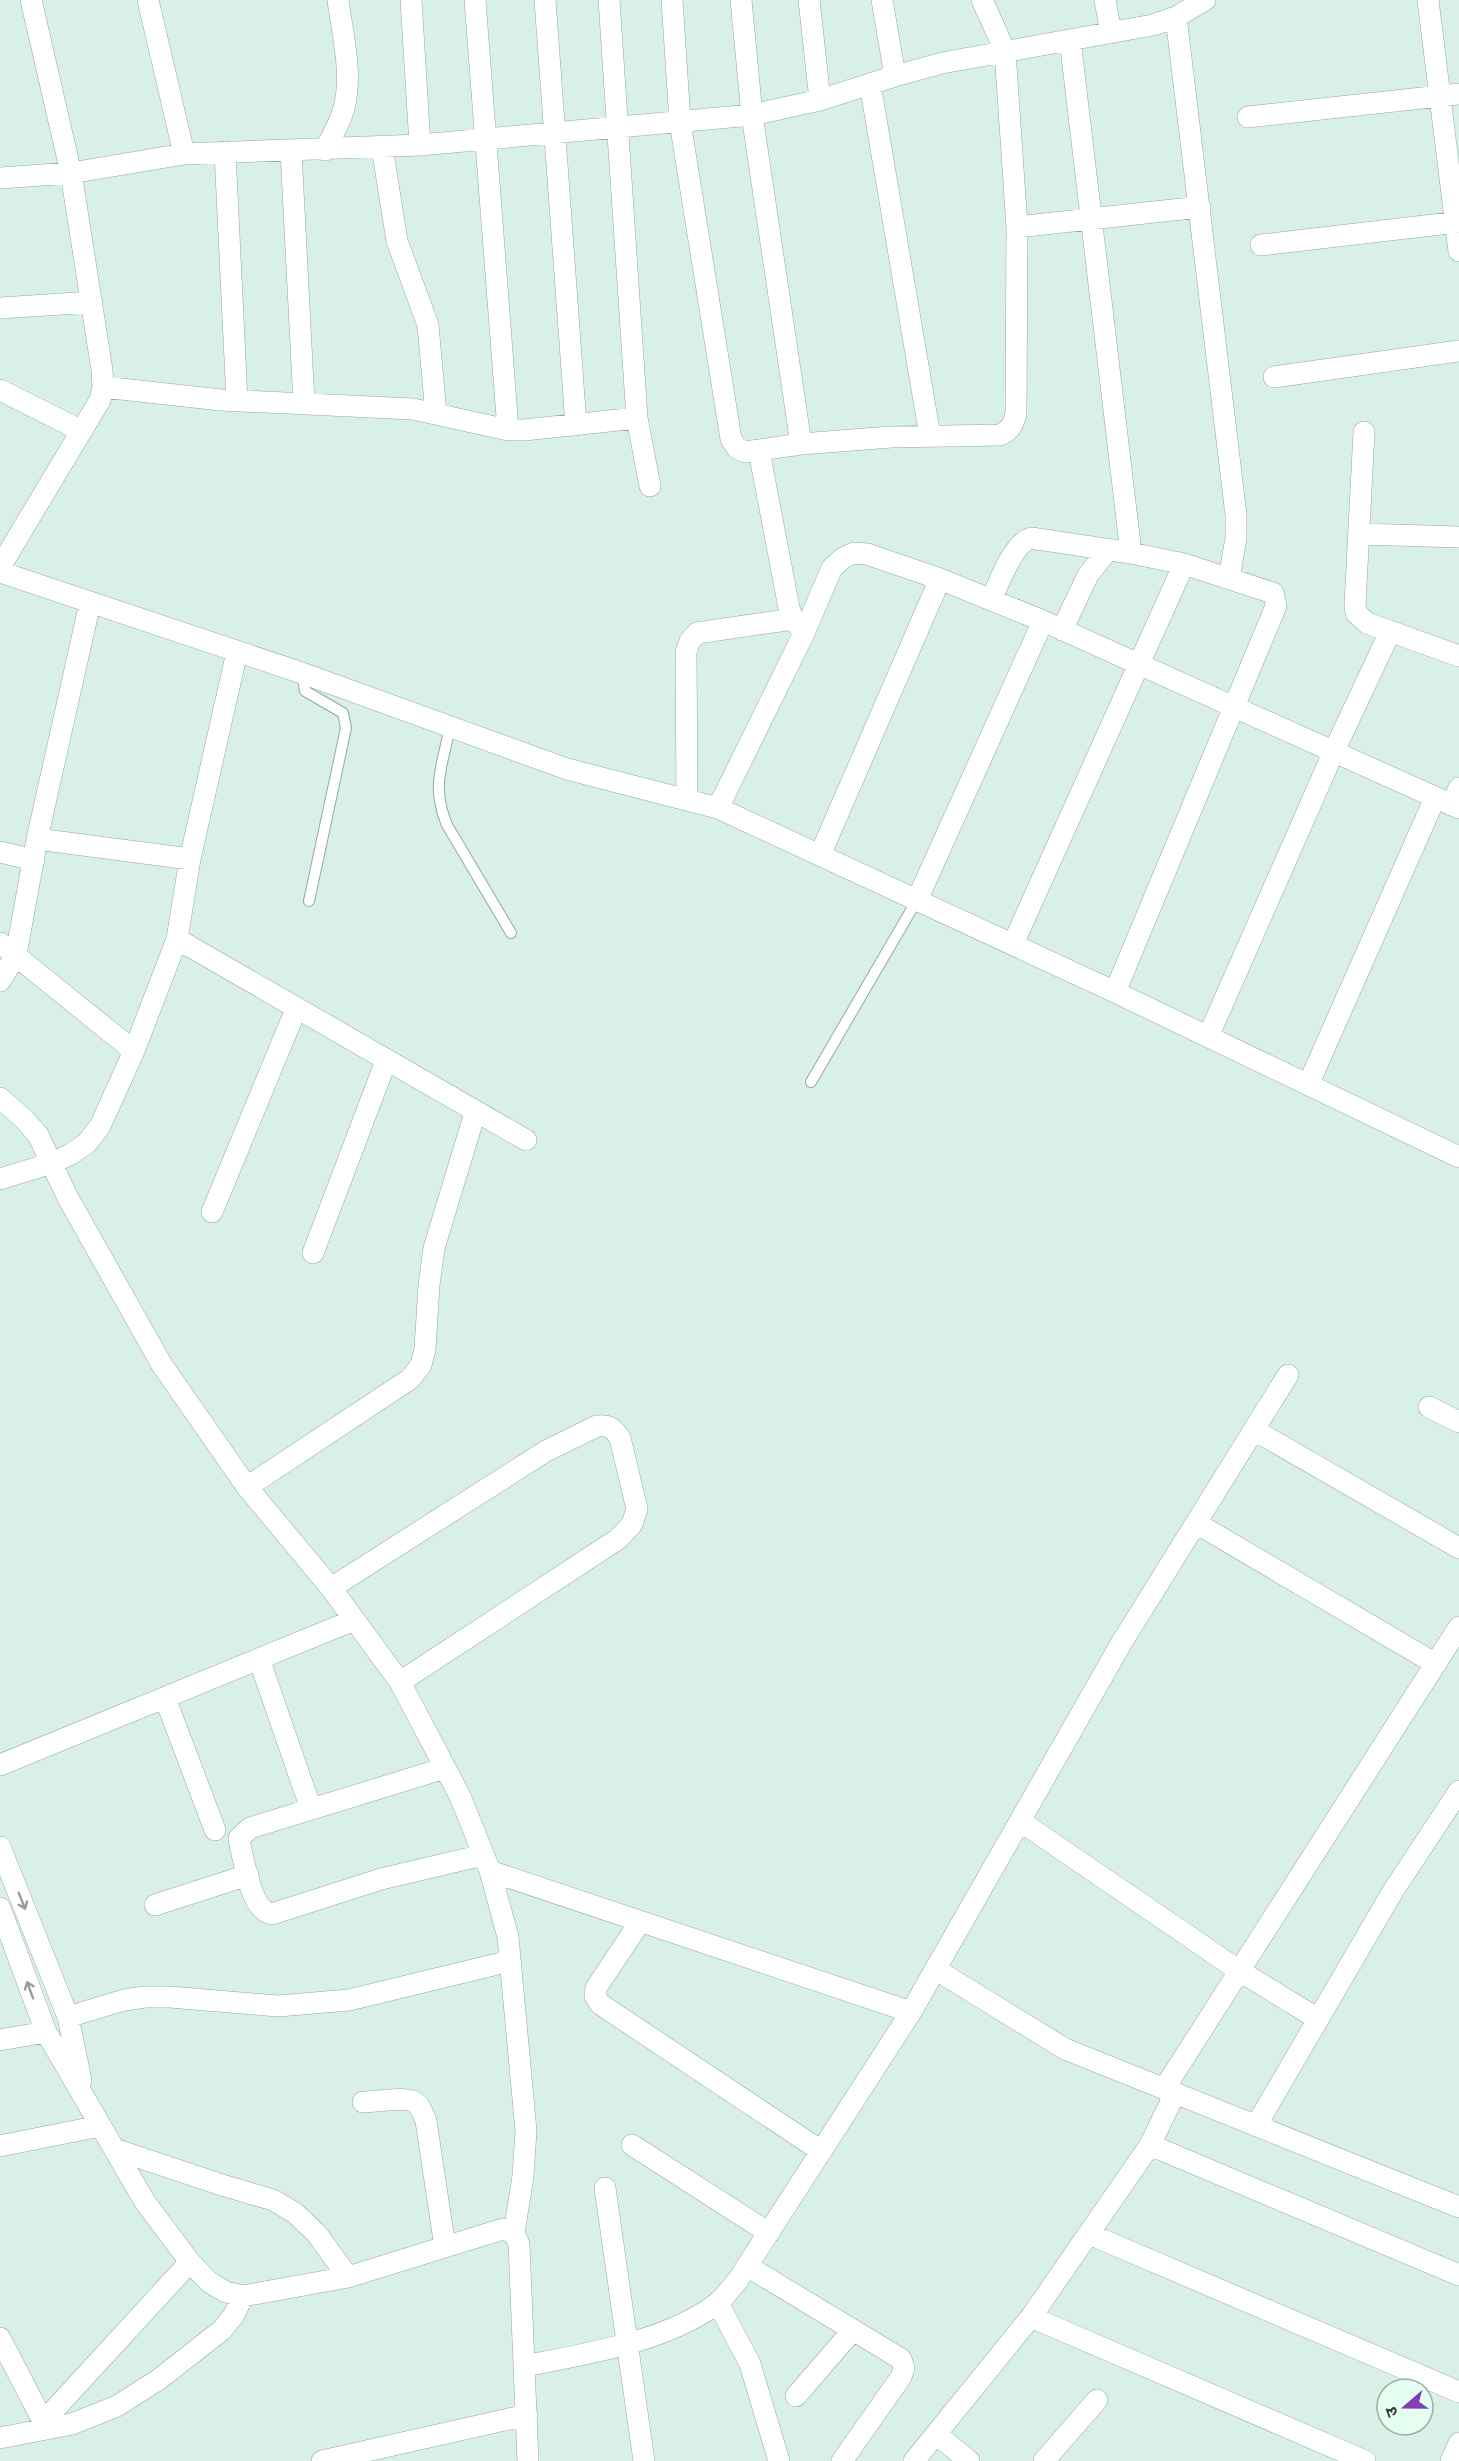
<svg xmlns="http://www.w3.org/2000/svg" width="1459" height="2461" viewBox="0 0 1459 2461" font-family="'Source Sans 3','Noto Sans Devanagari',sans-serif">
<style>
.lines{fill:none;stroke-linecap:round;stroke-linejoin:round}
.service-casing{stroke:#93aaa0;stroke-width:12}
.minor-casing{stroke:#93aaa0;stroke-width:22}
.service{stroke:#fff;stroke-width:10}
.minor{stroke:#fff;stroke-width:21}
.oneway{stroke:#979c9a}
</style>
<rect width="100%" height="100%" fill="#d8f0e5"/>
<g class="lines">
<defs>
<path id="service" d="M 302,673 L 305,691 L 343,713 L 346,728 L 309,901
M 450,727 C 442,767 431,786 447,825 L 511,933
M 811,1082 L 917,900"/>
<path id="minor" d="M 148,0 L 184,154
M 411,0 L 420,145
M 475,0 L 508,430
M 545,0 L 576,425
M 609,0 L 637,418 L 650,486
M 672,0 L 680,122 L 731,439 L 737,448 L 745,452 L 801,444 L 891,437 L 1000,435 C 1010,431 1013,425 1016,414 L 1017,227 L 1005,51 L 982,0
M 741,0 L 752,115 L 801,444
M 809,0 L 820,100
M 882,0 L 895,76
M 1105,0 L 1111,33
M 1428,0 L 1459,251
M 1176,17 L 1236,515 L 1236,538 L 1229,578
M 1070,40 L 1131,553
M 870,84 L 930,436
M 1248,117 L 1459,94
M 382,147 L 397,241 L 428,325 L 436,414
M 325,150 C 333,134 344,116 346,98 C 351,67 342,31 338,0
M 291,151 L 304,404
M 225,152 L 237,401
M 0,178 L 71,173 L 184,154 L 420,145 L 752,115 L 820,100 L 895,76 L 942,63 L 1153,25 L 1176,17 L 1205,0
M 1017,227 L 1200,207
M 1261,245 L 1459,222
M 0,308 L 92,302
M 1274,377 L 1459,351
M 103,387 L 221,400 L 413,409 L 508,430 L 524,430 L 637,418
M 0,390 L 82,431
M 1364,432 L 1355,605 L 1356,613 L 1367,623 L 1459,656
M 759,451 L 789,608 L 793,619 L 802,630
M 1360,534 L 1459,537
M 0,567 L 100,400 L 103,387 L 102,370 L 71,173 L 31,0
M 0,572 L 302,673 L 567,769 L 718,808 L 1115,992 L 1459,1157
M 991,600 C 999,583 1013,543 1031,538 L 1131,553 L 1184,564 L 1273,593 L 1276,606 L 1115,992
M 1062,630 L 1088,575 L 1108,550
M 687,800 L 686,652 L 690,641 L 697,633 L 793,619
M 1451,805 L 1459,788
M 718,808 L 804,633 L 832,568 L 843,558 L 854,553 L 867,554 L 940,579 L 1043,621 L 1459,808
M 37,839 L 190,859
M 0,852 L 34,860
M 820,855 L 940,579
M 917,900 L 1043,621
M 177,939 L 526,1140
M 0,943 L 134,1051
M 1013,944 L 1184,564
M 0,981 L 16,955 L 37,839 L 90,603
M 1208,1037 L 1334,751 L 1390,632
M 1308,1085 L 1435,798
M 0,1098 L 24,1119 L 38,1135 L 68,1198 L 162,1365 L 247,1487 L 331,1588 L 400,1682 L 460,1796 L 490,1871 L 508,1937 L 526,2131 L 523,2176 L 514,2233
M 0,1179 L 52,1163 L 71,1154 L 87,1143 L 100,1126 L 134,1051 L 177,939 L 190,859 L 237,652
M 212,1212 L 296,1009
M 313,1253 L 386,1061
M 1429,1407 L 1459,1422
M 1254,1430 L 1459,1548
M 247,1487 L 410,1379 L 421,1365 L 425,1349 L 429,1285 L 434,1248 L 475,1113
M 1196,1523 L 1436,1664
M 331,1588 L 546,1451 L 597,1426 C 609,1425 613,1428 620,1438 L 637,1509 L 632,1524 L 618,1539 L 400,1682
M 259,1659 L 311,1809
M 165,1698 L 215,1830
M 0,1765 L 354,1620
M 445,1768 L 250,1828 L 239,1838 L 240,1845 C 245,1864 251,1911 272,1914 L 381,1879 L 483,1855
M 1020,1821 L 1238,1970 L 1318,2019
M 0,1847 L 68,2017 L 81,2080
M 490,1871 L 911,2012
M 155,1905 L 248,1875
M 0,1908 L 46,2032 L 145,2202 L 190,2262 L 209,2282 L 226,2292 L 243,2296 L 348,2277 L 503,2229 L 514,2233 L 519,2244 L 528,2461
M 640,1922 L 596,1988 L 595,1996 L 600,2004 L 821,2151
M 935,1969 L 1065,2049 L 1459,2207
M 68,2017 L 124,2000 L 145,1997 L 170,1997 L 278,2006 L 349,2000 L 510,1961
M 0,2040 L 46,2032
M 1164,2089 L 1459,1627
M 363,2102 C 375,2102 402,2097 413,2101 C 420,2104 423,2114 426,2121 L 445,2247
M 1257,2124 L 1393,1891 L 1459,1791
M 632,2145 L 769,2233
M 1150,2145 L 1459,2275
M 0,2146 L 100,2126
M 114,2149 L 222,2185 L 273,2200 L 295,2213 L 317,2234 L 348,2277
M 605,2188 L 644,2461
M 1089,2234 L 1459,2392
M 747,2266 L 901,2359 L 904,2368 L 901,2377 L 842,2461
M 718,2303 L 750,2364 L 779,2461
M 1031,2317 L 1365,2461
M 0,2338 L 47,2429
M 524,2366 C 585,2354 666,2342 716,2304 C 724,2298 731,2288 738,2280 L 911,2012 L 1122,1642 L 1288,1375
M 796,2396 L 853,2330
M 43,2422 L 190,2262
M 936,2434 L 969,2461
M 0,2438 L 72,2424 L 117,2406 L 158,2380 L 222,2330 L 234,2315 L 243,2296
M 322,2461 L 527,2415
M 914,2461 L 1031,2317 L 1150,2145 L 1175,2093
M 1044,2461 L 1097,2400
M 1451,2461 L 1459,2443"/>
</defs>
<!-- service casing -->
<use href="#service" class="service-casing"/>
<!-- minor casing -->
<use href="#minor" class="minor-casing"/>
<!-- service -->
<use href="#service" class="service"/>
<!-- minor -->
<use href="#minor" class="minor"/>
</g>
<!-- one-way arrows -->
<defs><path id="oneway-shaft" d="M-6 0H5M1.5-3L5.5 0L1.5 3" fill="none" stroke-width="1.6" stroke-linecap="round" stroke-linejoin="round" transform="scale(1.5)"/></defs>
<g class="oneway">
<use href="#oneway-shaft" transform="translate(22 1901) rotate(68)"/>
<use href="#oneway-shaft" transform="translate(30 1990) rotate(-110)"/>
</g>
<!-- north arrow -->
<g transform="translate(1405 2407) rotate(250)"><circle r="28" fill="#e5fef2" stroke="#9cafa6" stroke-width="1.5"/>
<path d="M0-4.5L10 22L0 15L-10 22Z" fill="#803fb3"/>
<text y="-9" font-size="16" font-weight="bold" text-anchor="middle" fill="#2f3834">उ</text>
</g>
</svg>
